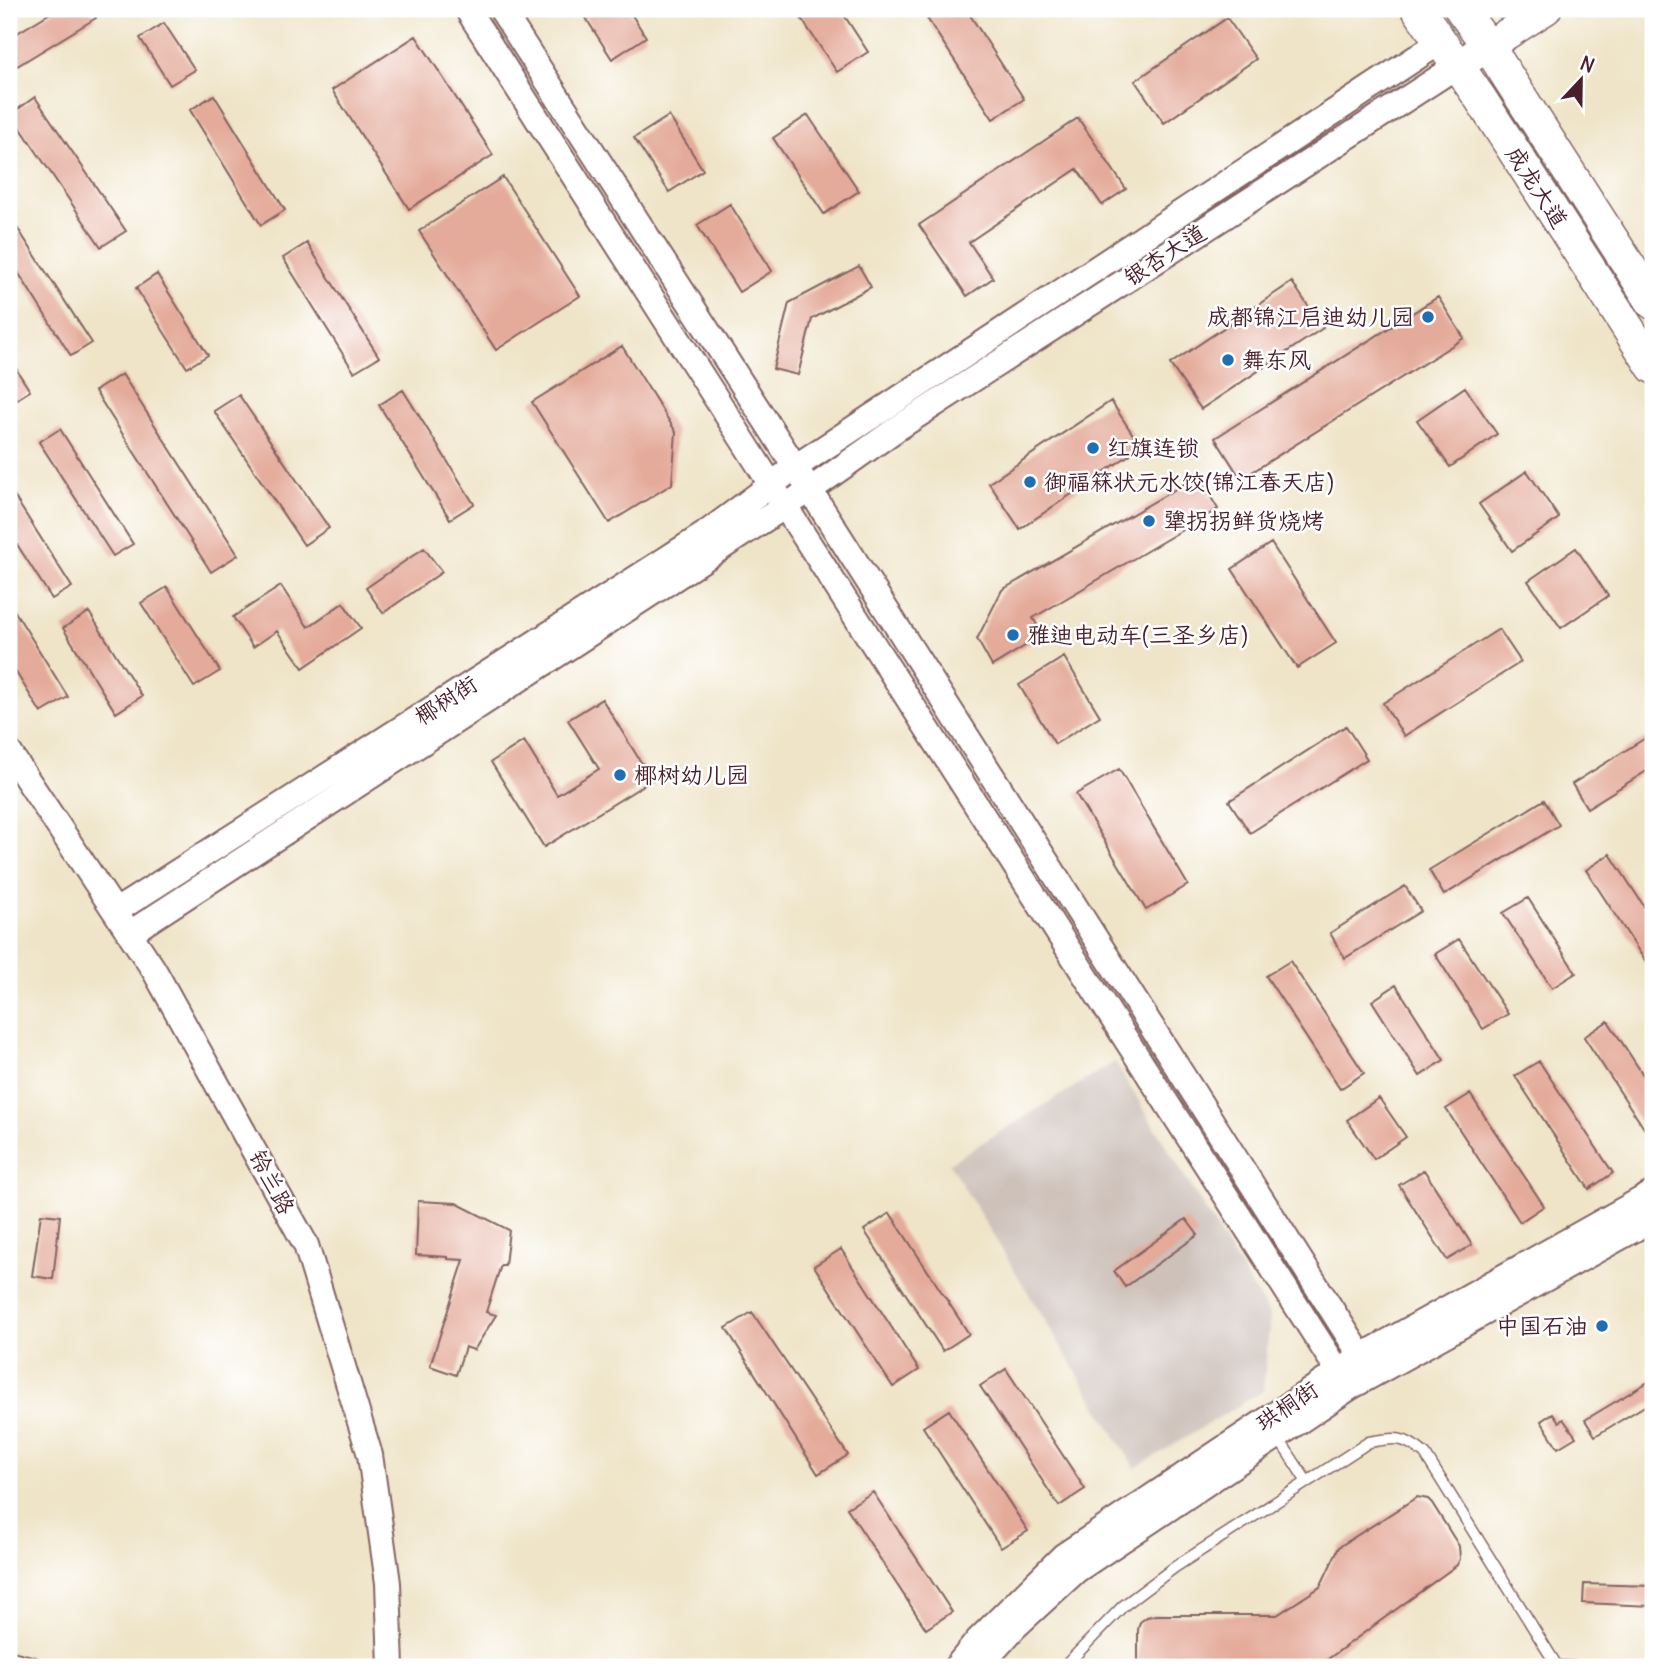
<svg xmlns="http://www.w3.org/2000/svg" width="1662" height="1676" viewBox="0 0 1662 1676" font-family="Delius,'LXGW WenKai TC',sans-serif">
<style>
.industrial{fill:#cec1ba}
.building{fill:#e4aa9a}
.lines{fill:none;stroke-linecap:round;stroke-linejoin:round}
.service-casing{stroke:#846462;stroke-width:13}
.minor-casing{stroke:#846462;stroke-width:23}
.tertiary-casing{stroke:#846462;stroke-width:28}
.primary-casing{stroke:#846462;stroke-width:33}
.trunk-casing{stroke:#846462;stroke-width:35}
.service{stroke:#fff;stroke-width:10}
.minor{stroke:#fff;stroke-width:19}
.tertiary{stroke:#fff;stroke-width:24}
.primary{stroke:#fff;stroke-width:30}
.trunk{stroke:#fff;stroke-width:32}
.poi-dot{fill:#1f6fb2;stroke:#fff;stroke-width:2.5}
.labels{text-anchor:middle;stroke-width:5;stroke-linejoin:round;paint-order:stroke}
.street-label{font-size:23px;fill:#4a1f2b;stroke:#fff}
.poi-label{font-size:23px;fill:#4a1f2b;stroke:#fff;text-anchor:start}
</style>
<rect width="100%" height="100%" fill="#fff"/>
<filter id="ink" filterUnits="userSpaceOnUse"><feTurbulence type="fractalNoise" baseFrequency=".0143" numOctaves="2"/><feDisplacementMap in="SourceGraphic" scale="14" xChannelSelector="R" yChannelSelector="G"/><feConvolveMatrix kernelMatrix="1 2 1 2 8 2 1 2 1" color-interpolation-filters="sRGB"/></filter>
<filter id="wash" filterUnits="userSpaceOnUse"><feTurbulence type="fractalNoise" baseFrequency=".00686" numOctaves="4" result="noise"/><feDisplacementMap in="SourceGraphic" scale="28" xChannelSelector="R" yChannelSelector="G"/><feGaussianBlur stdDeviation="1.57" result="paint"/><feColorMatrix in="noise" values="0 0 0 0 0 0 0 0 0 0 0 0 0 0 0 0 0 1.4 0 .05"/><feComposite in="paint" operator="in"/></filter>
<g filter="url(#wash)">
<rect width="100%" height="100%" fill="#efe4c8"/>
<!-- industrial -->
<path class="industrial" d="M 1115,1062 L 1270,1316 L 1263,1391 L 1135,1468 L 949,1163 Z"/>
<g id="blocks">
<!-- building -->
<path class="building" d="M 57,9 L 91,9 L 96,18 L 9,71 L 9,38 Z
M 580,9 L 628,9 L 646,37 L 612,59 Z
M 795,9 L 840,9 L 868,52 L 837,72 Z
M 921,9 L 966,9 L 1024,99 L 993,119 Z
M 1227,18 L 1256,59 L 1164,123 L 1135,81 Z
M 164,23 L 195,70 L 170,85 L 140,38 Z
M 416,36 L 493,155 L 409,209 L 332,90 Z
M 214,95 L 285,210 L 261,225 L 190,110 Z
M 35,97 L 126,231 L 101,247 L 11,114 Z
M 808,115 L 859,191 L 824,214 L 773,138 Z
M 669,116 L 703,170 L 669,192 L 634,138 Z
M 1078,118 L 1126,189 L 1102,205 L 1077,169 L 969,242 L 993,278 L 967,296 L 919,225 Z
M 503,177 L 580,296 L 496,350 L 419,231 Z
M 730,204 L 772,271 L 739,292 L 697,225 Z
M 18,229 L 92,343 L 71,356 L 9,258 L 9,235 Z
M 307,243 L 379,357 L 354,372 L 283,258 Z
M 859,266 L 871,287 L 812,319 L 798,375 L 773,369 L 789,303 Z
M 157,274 L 208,355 L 187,368 L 136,288 Z
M 1292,282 L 1323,328 L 1201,409 L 1170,364 Z
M 1438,297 L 1464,338 L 1241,479 L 1215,438 Z
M 622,346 L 676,432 L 672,484 L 609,523 L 532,402 Z
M 9,358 L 30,391 L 9,404 Z
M 122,374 L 238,555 L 211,572 L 95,391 Z
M 1465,387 L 1497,434 L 1450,467 L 1417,420 Z
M 403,390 L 474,504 L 450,519 L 379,405 Z
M 239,395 L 329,528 L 304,545 L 214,411 Z
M 1111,401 L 1141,447 L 1020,529 L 989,483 Z
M 60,429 L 133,544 L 113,556 L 39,442 Z
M 1527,471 L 1559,518 L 1512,551 L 1479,504 Z
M 1198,476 L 1218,509 L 1033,618 L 1043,635 L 992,666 L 977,639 L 1002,590 Z
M 9,488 L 72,587 L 52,599 L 9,532 Z
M 1271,543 L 1336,643 L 1297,668 L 1232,569 Z
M 424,548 L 442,572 L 383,613 L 366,588 Z
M 1576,548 L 1608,596 L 1561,628 L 1528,581 Z
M 281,586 L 308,627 L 343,603 L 361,628 L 303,668 L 277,631 L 253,647 L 233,617 Z
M 167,587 L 220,671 L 194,687 L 141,603 Z
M 9,602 L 68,697 L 41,713 L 9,661 Z
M 89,612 L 142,696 L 116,713 L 63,628 Z
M 1499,629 L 1521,662 L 1404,736 L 1383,703 Z
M 1064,657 L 1100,716 L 1055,744 L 1019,685 Z
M 602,699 L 652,780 L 544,847 L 491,762 L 524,741 L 557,795 L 599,769 L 568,720 Z
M 1346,726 L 1367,759 L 1250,833 L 1229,801 Z
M 1647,737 L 1653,746 L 1653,767 L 1587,808 L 1572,784 Z
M 1119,769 L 1188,885 L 1146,910 L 1076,794 Z
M 1544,800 L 1559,825 L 1444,895 L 1429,870 Z
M 1610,854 L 1653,920 L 1653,973 L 1586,870 Z
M 1405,886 L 1421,911 L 1345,958 L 1330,933 Z
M 1528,898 L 1576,973 L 1552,988 L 1503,913 Z
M 1459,939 L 1508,1014 L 1483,1029 L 1435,954 Z
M 1290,961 L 1364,1073 L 1340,1089 L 1266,976 Z
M 1396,985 L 1444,1060 L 1420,1076 L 1372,1001 Z
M 1608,1021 L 1653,1090 L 1653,1142 L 1584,1037 Z
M 1539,1061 L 1613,1173 L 1589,1189 L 1515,1076 Z
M 1470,1094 L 1544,1206 L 1520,1222 L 1446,1109 Z
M 1379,1098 L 1406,1137 L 1374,1159 L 1347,1120 Z
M 1424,1170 L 1472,1245 L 1447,1260 L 1399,1185 Z
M 418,1201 L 456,1203 L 509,1230 L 505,1265 L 501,1265 L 486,1312 L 496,1315 L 474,1350 L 465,1347 L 456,1375 L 430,1366 L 464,1260 L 448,1259 L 448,1257 L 416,1255 Z
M 890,1213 L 969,1334 L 943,1351 L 864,1230 Z
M 41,1214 L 60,1216 L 53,1279 L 32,1276 Z
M 1186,1219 L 1198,1235 L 1125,1287 L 1114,1271 Z
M 841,1249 L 919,1370 L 893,1387 L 814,1266 Z
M 752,1312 L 848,1455 L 818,1474 L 726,1328 Z
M 1006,1369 L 1085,1489 L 1059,1506 L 980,1386 Z
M 1653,1379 L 1653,1401 L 1595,1436 L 1585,1420 Z
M 949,1410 L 1028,1531 L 1001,1548 L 923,1427 Z
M 1553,1413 L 1559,1422 L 1563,1419 L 1576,1437 L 1558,1448 L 1541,1421 Z
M 873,1492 L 952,1612 L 926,1629 L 847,1508 Z
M 1417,1497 L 1428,1499 L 1432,1503 L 1459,1546 L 1460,1559 L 1457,1565 L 1317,1667 L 1251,1667 L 1246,1664 L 1177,1662 L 1177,1667 L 1138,1667 L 1138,1630 L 1140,1622 L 1147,1617 L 1156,1615 L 1277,1615 L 1320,1587 L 1339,1547 Z
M 1584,1584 L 1653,1586 L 1653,1606 L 1583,1603 Z"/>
</g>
</g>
<g filter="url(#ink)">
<use href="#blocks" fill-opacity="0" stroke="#846462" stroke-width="2"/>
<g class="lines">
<defs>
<path id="service" d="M 1277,1436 L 1307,1482
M 1064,1667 L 1123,1606 L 1175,1567 L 1369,1442 C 1396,1437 1404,1436 1425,1454 L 1557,1666 L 1590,1667"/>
<path id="minor" d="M 9,1661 L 32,1667"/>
<path id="tertiary" d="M 467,9 L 1349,1388
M 501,9 L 810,490 L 1372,1373
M 9,752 L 154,970 L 306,1245 L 370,1455 L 388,1583 L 391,1667
M 116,911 L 705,534 L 795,467 L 1440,42
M 130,933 L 810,490 L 895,430 L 1457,66
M 956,1667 L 978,1640 L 1063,1556 L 1362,1356 L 1653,1193
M 979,1667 L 1015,1627 L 1077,1570 L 1349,1388 L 1653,1219"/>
<path id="primary" d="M 1457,66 L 1546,9"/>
<path id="trunk" d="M 1418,9 L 1480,98 L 1653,367
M 1461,9 L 1488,46 L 1653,303"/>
</defs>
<!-- service casing -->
<use href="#service" class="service-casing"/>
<!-- minor casing -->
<use href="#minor" class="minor-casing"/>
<!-- tertiary casing -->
<use href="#tertiary" class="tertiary-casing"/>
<!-- primary casing -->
<use href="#primary" class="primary-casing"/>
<!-- trunk casing -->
<use href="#trunk" class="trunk-casing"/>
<!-- service -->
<use href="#service" class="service"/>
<!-- minor -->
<use href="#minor" class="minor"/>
<!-- tertiary -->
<use href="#tertiary" class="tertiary"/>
<!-- primary -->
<use href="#primary" class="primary"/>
<!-- trunk -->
<use href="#trunk" class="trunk"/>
</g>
</g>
<!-- markers -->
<g class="poi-dot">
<circle cx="1428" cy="317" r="7"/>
<circle cx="1228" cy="360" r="7"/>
<circle cx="1093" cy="448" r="7"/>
<circle cx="1030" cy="482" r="7"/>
<circle cx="1149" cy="521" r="7"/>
<circle cx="1013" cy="635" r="7"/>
<circle cx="620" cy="775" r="7"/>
<circle cx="1602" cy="1326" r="7"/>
</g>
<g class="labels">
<!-- street labels -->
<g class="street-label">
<text transform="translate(1537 187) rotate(57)" y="8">成龙大道</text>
<text transform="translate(1165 255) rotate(-33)" y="8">银杏大道</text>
<text transform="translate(446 700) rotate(-33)" y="8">椰树街</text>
<text transform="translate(272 1182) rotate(62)" y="8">铃兰路</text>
<text transform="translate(1287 1406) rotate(-34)" y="8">珙桐街</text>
</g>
<!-- poi labels -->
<g class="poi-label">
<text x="1414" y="325" text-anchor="end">成都锦江启迪幼儿园</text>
<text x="1242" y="368">舞东风</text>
<text x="1107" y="456">红旗连锁</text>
<text x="1044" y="490">御福箖状元水饺(锦江春天店)</text>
<text x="1163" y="529">犟拐拐鲜货烧烤</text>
<text x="1027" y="643">雅迪电动车(三圣乡店)</text>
<text x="634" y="783">椰树幼儿园</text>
<text x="1588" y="1334" text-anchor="end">中国石油</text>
</g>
</g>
<!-- margin -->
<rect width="1662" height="1676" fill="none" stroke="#fff" stroke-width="35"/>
<!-- north arrow -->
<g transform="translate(1581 80) rotate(22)" stroke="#ffffff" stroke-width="5" paint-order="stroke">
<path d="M0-5L12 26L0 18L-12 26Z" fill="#4a1f2b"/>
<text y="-10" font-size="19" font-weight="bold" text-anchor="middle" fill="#4a1f2b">N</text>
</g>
</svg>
